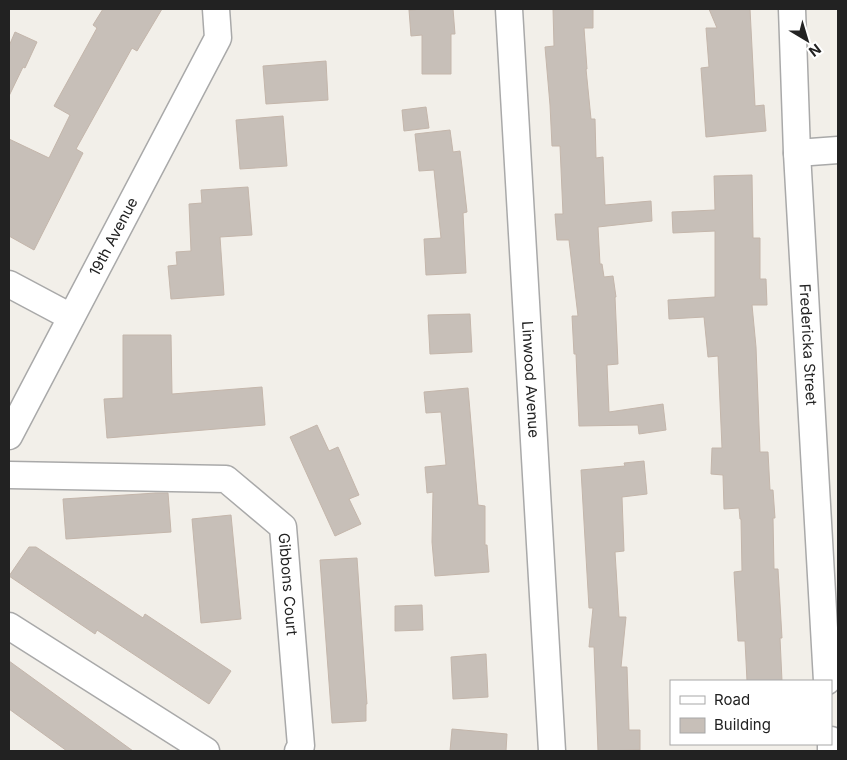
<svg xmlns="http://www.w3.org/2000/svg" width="847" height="760" viewBox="0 0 847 760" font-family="Inter,sans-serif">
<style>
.building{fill:#c7bfb8;stroke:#c4b6ab}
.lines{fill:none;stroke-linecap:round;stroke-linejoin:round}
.minor-casing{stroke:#a9a9a9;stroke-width:29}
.minor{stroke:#fff;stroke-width:26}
.labels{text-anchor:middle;stroke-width:5;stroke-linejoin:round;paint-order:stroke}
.street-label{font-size:15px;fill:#222;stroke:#fff}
</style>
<rect width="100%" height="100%" fill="#f2efe9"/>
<!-- building -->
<path class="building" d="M 103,9 L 162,9 L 137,51 L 132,48 L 76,149 L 83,153 L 34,250 L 9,236 L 9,139 L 49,158 L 70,115 L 54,106 L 97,28 L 93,25 Z
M 424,9 L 453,9 L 455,34 L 451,34 L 451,74 L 422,74 L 422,35 L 411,36 L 409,10 Z
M 553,9 L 593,9 L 593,28 L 584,28 L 587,69 L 586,69 L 591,119 L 595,119 L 596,158 L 603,157 L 605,205 L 651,201 L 652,221 L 598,227 L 600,264 L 602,264 L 604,277 L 613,276 L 616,297 L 615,297 L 618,364 L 607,365 L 609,412 L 663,404 L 666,430 L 639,434 L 638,425 L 579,426 L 576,354 L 574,354 L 572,316 L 578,316 L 569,240 L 557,240 L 555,214 L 563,214 L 560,146 L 552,146 L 550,105 L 545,47 L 554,46 Z
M 709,9 L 750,9 L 755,106 L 764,105 L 766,131 L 706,137 L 701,68 L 709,67 L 706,28 L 717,28 Z
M 15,32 L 37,42 L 25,68 L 23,67 L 9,96 L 9,46 Z
M 326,61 L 328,100 L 266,104 L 263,66 Z
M 426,107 L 429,128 L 404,131 L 402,110 Z
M 283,116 L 287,166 L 240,169 L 236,120 Z
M 450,130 L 453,152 L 460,151 L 462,167 L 467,212 L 463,213 L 466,273 L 426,275 L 424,239 L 441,238 L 434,170 L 419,171 L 415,134 Z
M 752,175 L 753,238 L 760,238 L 760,279 L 766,279 L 767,305 L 752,305 L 756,347 L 760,452 L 768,452 L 770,490 L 773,490 L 775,518 L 773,518 L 774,569 L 778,569 L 782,638 L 780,638 L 782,681 L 747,681 L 745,641 L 738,641 L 734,572 L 742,571 L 741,519 L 740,519 L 739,508 L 724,509 L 723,475 L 711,474 L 712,448 L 722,448 L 718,356 L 708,357 L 704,317 L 669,319 L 668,300 L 715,297 L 715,231 L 673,233 L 672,212 L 715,210 L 714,176 Z
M 248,187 L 252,235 L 220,237 L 224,295 L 171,299 L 168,266 L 177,265 L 176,252 L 191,251 L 189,204 L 202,203 L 201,190 Z
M 470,314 L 472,352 L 430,354 L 428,315 Z
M 123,335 L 171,335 L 172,394 L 262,387 L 265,425 L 107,438 L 104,399 L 123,398 Z
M 468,388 L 478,505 L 485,506 L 485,545 L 487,545 L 489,572 L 435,576 L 432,542 L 433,492 L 427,493 L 425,467 L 446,465 L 441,412 L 426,413 L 424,392 Z
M 317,425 L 329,451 L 338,447 L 359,495 L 349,499 L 361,524 L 335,536 L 290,437 Z
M 644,461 L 647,494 L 622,497 L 624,551 L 615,552 L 619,617 L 626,617 L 621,667 L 627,667 L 629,730 L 640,730 L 640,750 L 598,751 L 594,647 L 589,647 L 593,608 L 589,608 L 581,470 L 625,466 L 624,463 Z
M 156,493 L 168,493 L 171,532 L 66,539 L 63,499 Z
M 231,515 L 241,619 L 201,623 L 192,519 Z
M 29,547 L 36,547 L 143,618 L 145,614 L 231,671 L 209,704 L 97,630 L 95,634 L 9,576 Z
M 357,558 L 367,704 L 366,704 L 366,721 L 332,723 L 320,560 Z
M 422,605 L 423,630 L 395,631 L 395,606 Z
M 486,654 L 488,697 L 453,699 L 451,657 Z
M 9,661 L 133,751 L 67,751 L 9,709 Z
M 452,729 L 507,734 L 506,751 L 450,751 Z"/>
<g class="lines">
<defs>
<g id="minor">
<path id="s1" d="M 509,9 L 552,751"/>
<path id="s2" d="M 792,9 L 797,153 L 827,681"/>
<path d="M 797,153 L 838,150"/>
<path d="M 9,284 L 71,317"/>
<path id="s3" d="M 9,436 L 218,38 L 216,9"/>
<path id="s4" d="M 9,475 L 226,479 L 283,527 L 301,746 L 298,751"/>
<path d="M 9,626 L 206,751"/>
<path d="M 831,740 L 831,751"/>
</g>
</defs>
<!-- minor casing -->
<use href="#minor" class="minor-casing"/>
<!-- minor -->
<use href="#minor" class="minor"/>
</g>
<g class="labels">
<!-- street labels -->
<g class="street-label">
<text dy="5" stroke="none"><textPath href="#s3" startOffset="225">19th Avenue</textPath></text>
<text dy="5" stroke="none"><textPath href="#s2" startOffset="336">Fredericka Street</textPath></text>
<text dy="5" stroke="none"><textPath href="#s1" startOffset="371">Linwood Avenue</textPath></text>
<text dy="5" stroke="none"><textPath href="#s4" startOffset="349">Gibbons Court</textPath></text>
</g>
</g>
<!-- border -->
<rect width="847" height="760" fill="none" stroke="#222222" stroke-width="20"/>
<!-- legend -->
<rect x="670" y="680" width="162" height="65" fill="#ffffff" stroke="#a7a7a7"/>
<rect x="680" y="696" width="25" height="8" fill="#ffffff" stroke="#a7a7a7"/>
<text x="714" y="705" font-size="15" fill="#222222">Road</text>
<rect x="680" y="718" width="25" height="15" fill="#c7bfb8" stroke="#a7a7a7"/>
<text x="714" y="730" font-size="15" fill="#222222">Building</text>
<!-- north arrow -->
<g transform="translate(807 40) rotate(142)" stroke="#ffffff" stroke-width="4" paint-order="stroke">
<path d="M0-4L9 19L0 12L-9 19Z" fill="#222222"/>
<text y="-8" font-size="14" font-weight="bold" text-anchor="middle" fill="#222222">N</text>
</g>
</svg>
